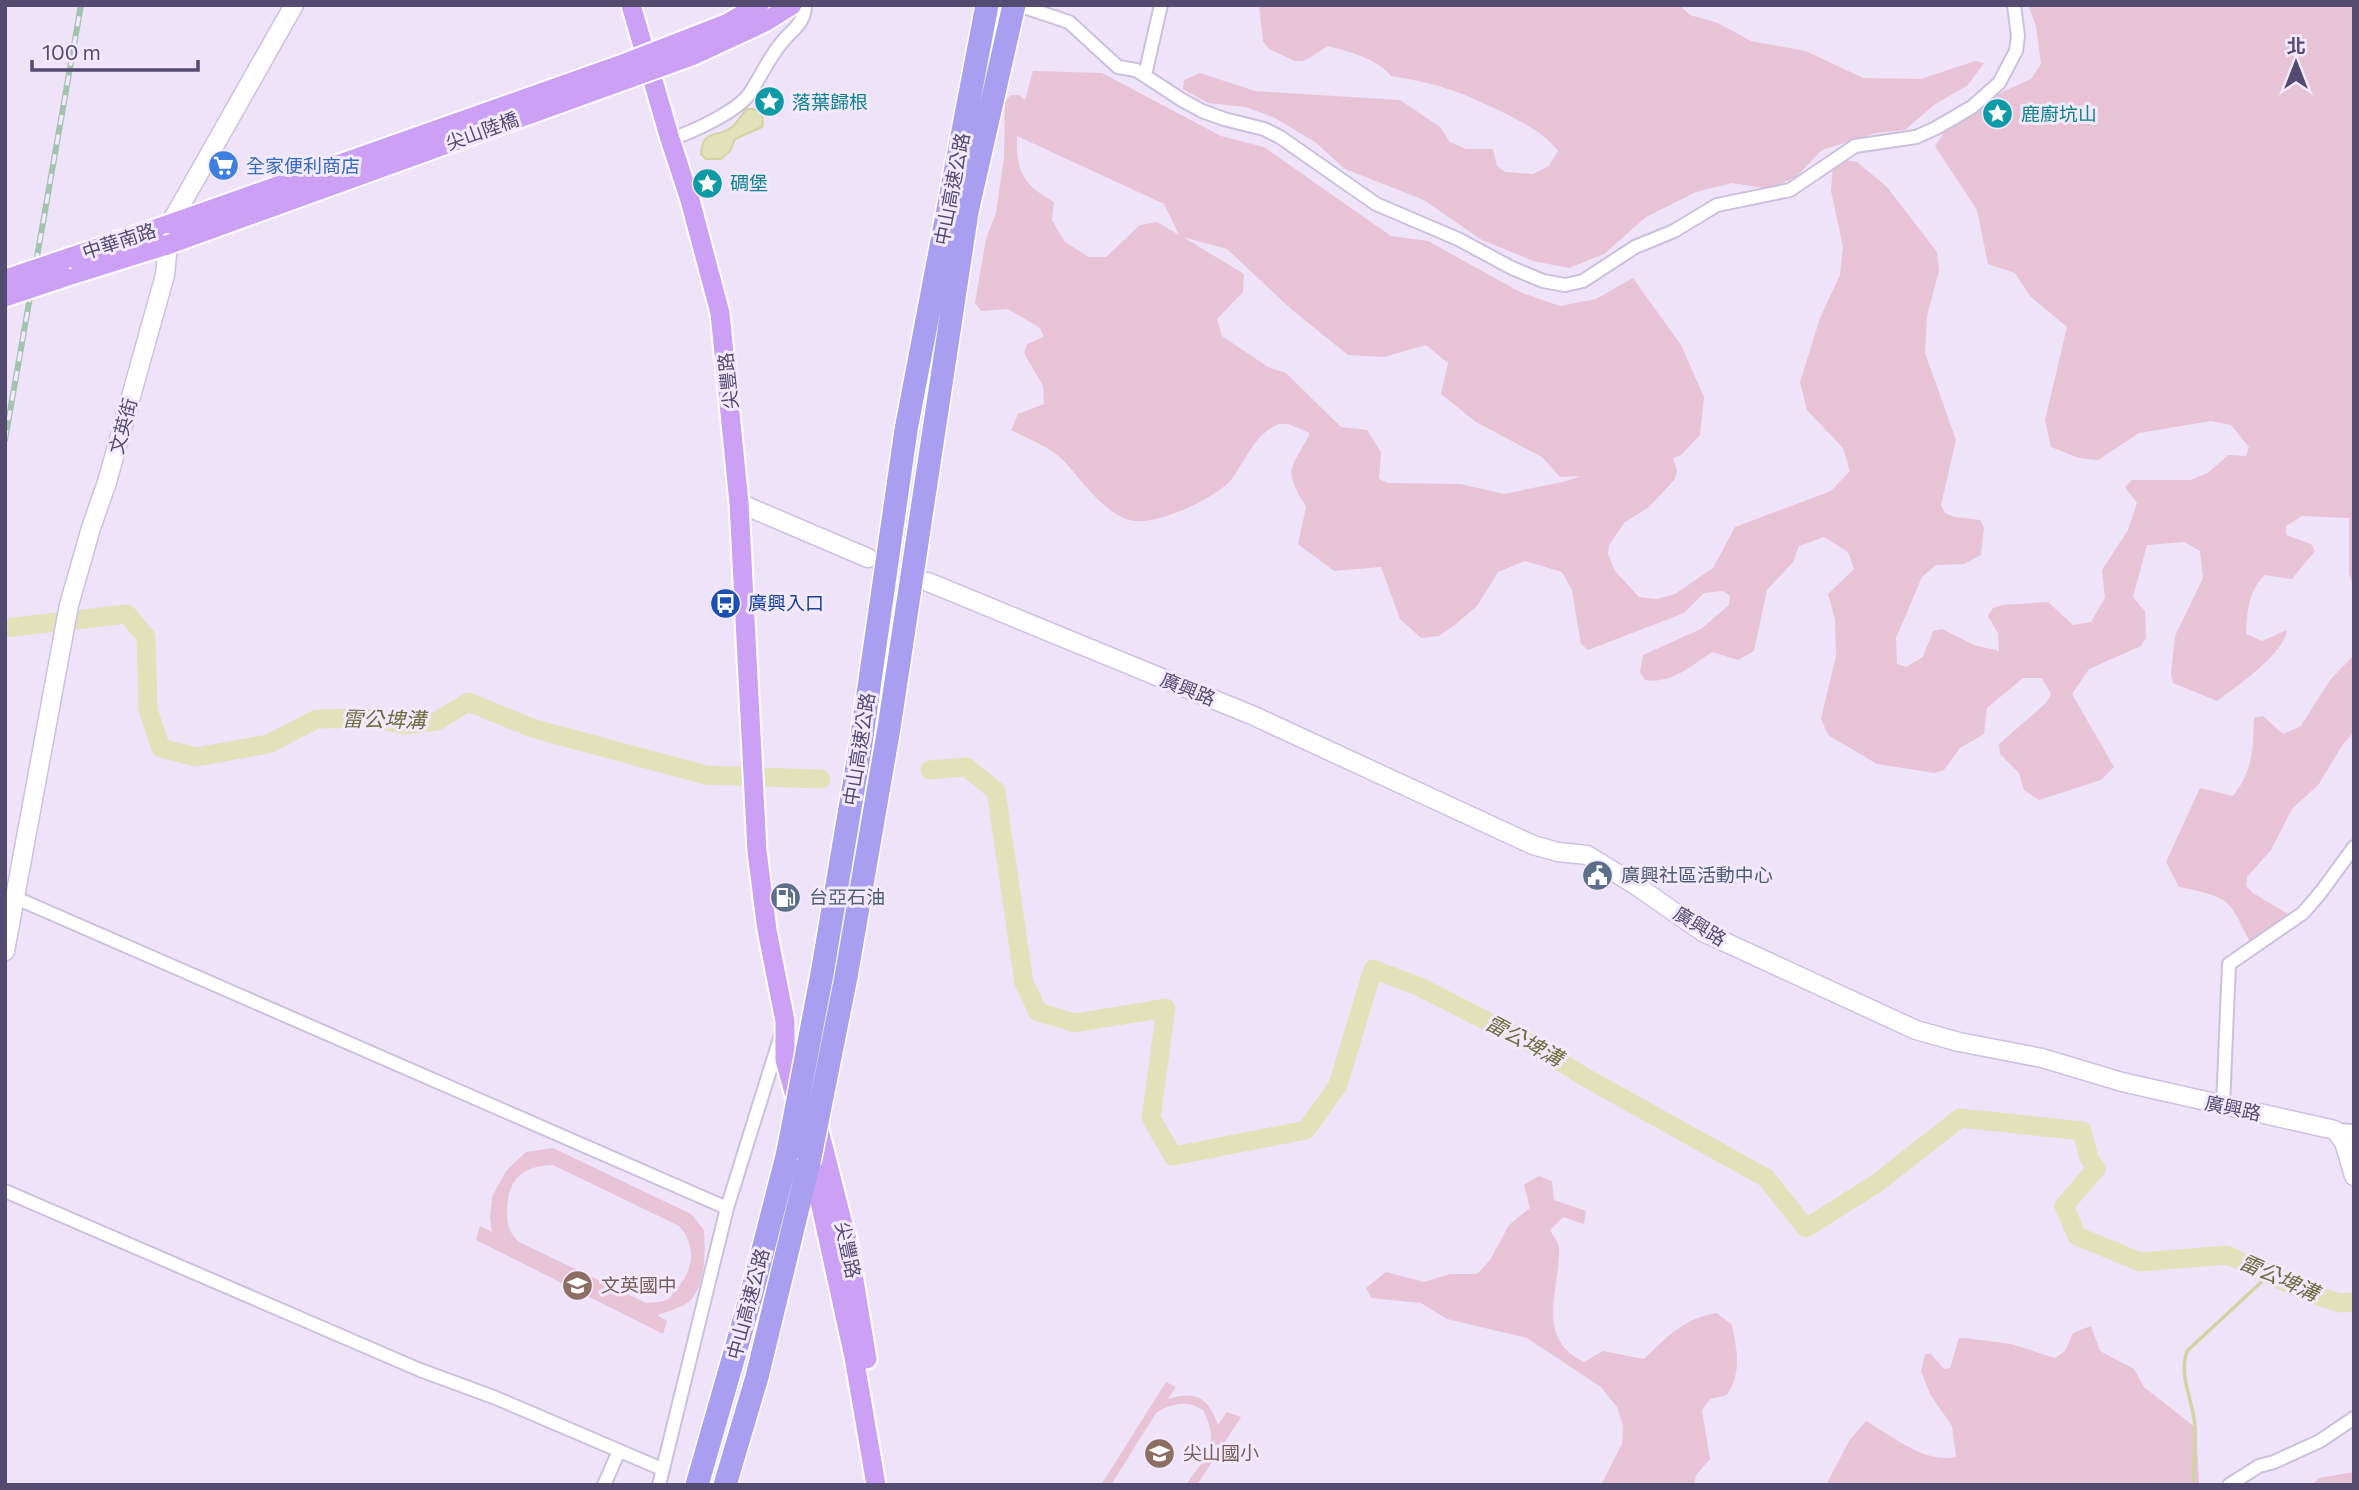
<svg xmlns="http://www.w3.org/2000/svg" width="2359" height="1490" viewBox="0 0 2359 1490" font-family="Commissioner,'Noto Sans TC',sans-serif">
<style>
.green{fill:#e7c3d5;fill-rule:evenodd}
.water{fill:#e1e2b9;stroke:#d1d3a0;stroke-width:2}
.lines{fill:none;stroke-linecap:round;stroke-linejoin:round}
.stream{stroke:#d1d3a0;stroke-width:3.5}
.river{stroke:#e1e2b9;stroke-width:19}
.street-casing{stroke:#cbc0de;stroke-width:16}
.secondary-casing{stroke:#cdc0e4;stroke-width:21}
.primary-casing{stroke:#fff;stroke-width:23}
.highway-casing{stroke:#fff;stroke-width:26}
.street{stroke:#fff;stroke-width:12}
.secondary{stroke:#fff;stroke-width:18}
.primary{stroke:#cca0f5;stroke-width:19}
.highway{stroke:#aa9ef0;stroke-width:23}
.rail-casing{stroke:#a3c2b0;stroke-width:6}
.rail{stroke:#f3e9fe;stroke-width:3.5;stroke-dasharray:10;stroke-linecap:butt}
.primary-bridge-casing{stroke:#fff;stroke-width:23;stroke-linecap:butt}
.highway-bridge-casing{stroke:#fff;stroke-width:26;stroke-linecap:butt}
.primary-bridge{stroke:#cca0f5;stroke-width:19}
.highway-bridge{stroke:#aa9ef0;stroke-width:23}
.labels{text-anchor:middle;stroke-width:6;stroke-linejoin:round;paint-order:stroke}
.culture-label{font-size:19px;fill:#0d838f;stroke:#f3e9fe;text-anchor:start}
.street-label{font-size:19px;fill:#544b70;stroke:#f3e9fe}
.shop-label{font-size:19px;fill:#366cbe;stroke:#f3e9fe;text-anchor:start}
.transit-label{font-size:19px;fill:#164399;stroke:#f3e9fe;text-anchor:start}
.service-label{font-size:19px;fill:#4e5e75;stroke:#f3e9fe;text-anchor:start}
.education-label{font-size:19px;fill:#785e54;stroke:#f3e9fe;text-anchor:start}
.water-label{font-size:21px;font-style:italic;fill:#6c6e3d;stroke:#f3e9fe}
</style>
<rect width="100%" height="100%" fill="#efe3fa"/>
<!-- green -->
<path class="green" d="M 1259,5 L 1679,5 L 1690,15 L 1718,23 L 1751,41 L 1806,51 L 1863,78 L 1921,79 L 1975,61 L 1984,63 L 1968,85 L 1934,105 L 1905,130 L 1876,133 L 1822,150 L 1796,177 L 1770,189 L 1732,183 L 1696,192 L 1646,217 L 1604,254 L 1569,268 L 1533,261 L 1480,239 L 1424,200 L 1345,169 L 1315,142 L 1273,117 L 1246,107 L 1208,103 L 1183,89 L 1184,80 L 1200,73 L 1255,91 L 1400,100 L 1440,127 L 1450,142 L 1466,149 L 1493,149 L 1497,166 L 1505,172 L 1533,174 L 1549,166 L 1558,151 C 1545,134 1529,126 1510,116 C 1465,93 1441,84 1391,76 C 1376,58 1350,52 1328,46 L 1304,61 L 1295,61 L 1269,49 L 1263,41 Z
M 2028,5 L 2354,5 L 2354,591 L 2349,573 L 2349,518 L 2302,516 L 2286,526 L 2286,535 L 2311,544 L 2315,551 L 2292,579 L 2265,575 C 2248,591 2247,613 2246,634 L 2262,641 L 2287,630 C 2285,653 2236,687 2217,701 L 2173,683 L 2171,673 L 2175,636 L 2203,578 L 2200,551 L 2184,542 L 2147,545 L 2133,597 L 2145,611 L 2146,638 L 2141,646 L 2089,669 L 2072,694 L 2114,767 L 2101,780 L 2039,800 L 2024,790 L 2019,773 L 2000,754 L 1999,744 L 2047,702 L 2051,694 L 2042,678 L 2023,678 L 1987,708 L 1984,734 L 1960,748 L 1944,770 L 1935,773 L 1877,764 L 1828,735 L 1821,719 L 1836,656 L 1835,619 L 1828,594 L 1854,569 L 1848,552 L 1824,537 L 1799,546 L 1793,562 L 1767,590 L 1754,651 L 1738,660 L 1712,652 C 1691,666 1672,684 1645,680 L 1640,672 L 1643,655 L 1701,629 L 1729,605 L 1730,596 L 1723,591 L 1704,593 L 1684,613 L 1588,650 L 1581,644 L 1572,590 L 1562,572 L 1525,561 L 1498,572 L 1477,606 L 1456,624 L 1439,636 L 1421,638 L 1400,619 L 1381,567 L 1334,571 L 1298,544 L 1306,507 C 1282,467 1291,471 1310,433 C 1301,430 1289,422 1280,424 C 1257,430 1244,463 1231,480 C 1216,498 1153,528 1129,520 C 1100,510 1082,480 1062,459 C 1049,447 1027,438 1011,430 L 1018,414 L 1044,404 L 1043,386 L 1024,353 L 1027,344 L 1044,337 L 1040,328 L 1008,309 L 981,311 L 975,303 L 986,239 L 996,213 L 1004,158 L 1005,103 L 1010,95 L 1019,95 L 1025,100 L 1033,71 L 1102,73 L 1221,136 L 1264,147 L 1391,236 L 1428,241 L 1520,292 L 1560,306 L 1596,299 L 1633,278 L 1681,345 L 1704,397 L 1700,435 L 1681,455 L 1673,458 L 1677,470 L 1675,479 L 1649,507 L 1625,522 L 1609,545 L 1608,554 L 1615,571 L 1639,597 L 1657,599 L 1675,594 L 1713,568 L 1735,527 L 1831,491 L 1850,471 L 1843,448 L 1807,410 L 1800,382 L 1820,318 L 1840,275 L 1843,247 L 1831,191 L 1833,164 L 1840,159 L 1857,162 L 1887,187 L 1937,252 L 1939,271 L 1927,316 L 1925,353 L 1956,440 L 1941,505 L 1945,513 L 1954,517 L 1980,520 L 1984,528 L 1981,555 L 1964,564 L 1936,565 L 1922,577 L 1896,638 L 1897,664 L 1906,667 L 1923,657 L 1933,631 L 1942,629 L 1974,645 L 1999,651 L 1998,633 L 1988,616 L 1993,608 L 2002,605 L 2048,602 L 2073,625 L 2091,622 L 2105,598 L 2102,570 L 2128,530 L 2137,503 L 2125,487 L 2132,480 L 2190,480 L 2208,473 L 2228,455 L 2246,456 L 2249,447 L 2231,425 L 2211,421 L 2139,433 L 2098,460 L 2079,458 L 2051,447 L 2045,420 L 2067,327 L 2030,296 L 2015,273 L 1988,264 L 1977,210 L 1935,146 L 1950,124 L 1987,95 L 1996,95 L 2031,79 L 2041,64 L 2036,26 ZM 1017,136 L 1164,204 L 1179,235 L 1157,222 L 1140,225 L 1106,257 L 1089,257 L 1065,242 L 1052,220 L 1054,202 C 1023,184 1016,173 1017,136 ZM 1183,237 L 1227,249 L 1291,309 L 1348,355 L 1384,357 L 1426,345 L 1448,363 L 1441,394 L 1476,422 L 1542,457 L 1560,477 L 1580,476 L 1567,481 L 1504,494 L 1460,484 L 1388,483 L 1379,479 L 1381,452 L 1367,430 L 1341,427 L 1286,373 L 1268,367 L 1222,336 L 1217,319 L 1243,292 L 1244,274 Z
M 2354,655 L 2354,732 L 2343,744 L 2319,784 L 2292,809 L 2271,850 L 2247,877 L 2246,886 L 2253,893 L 2290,915 L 2252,946 C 2228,898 2232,898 2179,887 L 2166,862 L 2200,788 L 2233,796 C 2253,770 2253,750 2254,718 L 2263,716 L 2283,734 L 2301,726 L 2330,680 Z
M 553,1148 L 691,1214 L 704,1230 C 705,1253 707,1292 684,1305 C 676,1309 666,1312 657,1315 L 667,1321 L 663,1334 L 476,1240 L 480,1226 L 492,1232 L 490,1217 L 492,1197 L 506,1171 L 526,1152 ZM 553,1165 L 679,1226 C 698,1247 693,1272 675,1291 C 673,1293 671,1297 668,1299 C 662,1303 653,1302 646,1303 L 519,1242 C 510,1234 507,1225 507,1213 C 507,1181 520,1166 553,1165 Z
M 1539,1176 L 1552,1181 L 1554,1200 L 1586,1211 L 1584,1224 L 1563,1217 L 1550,1230 C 1553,1236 1559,1243 1559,1249 C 1560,1291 1534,1338 1584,1362 L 1603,1351 L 1644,1359 C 1667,1337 1684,1318 1717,1313 L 1732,1325 C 1737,1350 1742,1372 1727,1395 L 1710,1399 L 1702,1410 L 1710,1459 L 1696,1475 L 1694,1485 L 1601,1485 L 1622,1444 L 1623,1425 L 1617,1407 L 1601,1387 L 1527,1338 L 1447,1319 L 1421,1303 L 1372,1298 L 1366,1288 L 1386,1272 L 1424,1282 L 1450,1274 L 1477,1274 L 1490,1260 L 1509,1225 L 1530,1208 L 1524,1185 Z
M 2091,1326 L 2100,1351 L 2134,1369 L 2144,1387 L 2196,1428 L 2199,1485 L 1826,1485 L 1849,1441 L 1866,1421 C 1892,1436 1925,1464 1956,1457 L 1952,1426 L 1930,1394 L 1921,1371 L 1925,1354 L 1931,1354 L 1944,1369 L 1950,1368 L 1959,1338 L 1965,1338 L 2011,1344 L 2055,1358 L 2065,1351 L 2073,1333 Z
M 1166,1382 L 1176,1387 L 1168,1399 C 1195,1390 1209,1398 1218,1425 L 1227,1412 L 1241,1417 L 1197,1485 L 1186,1485 C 1206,1455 1221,1446 1203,1410 C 1187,1400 1172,1403 1156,1413 L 1111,1485 L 1101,1485 Z
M 2354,1472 L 2354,1485 L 2312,1485 L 2319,1478 Z"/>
<!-- water -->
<path class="water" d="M 747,109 C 760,108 765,115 762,127 L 735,139 L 730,151 L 721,159 L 706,159 L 701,154 C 703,127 718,139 732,127 C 738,122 742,114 747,109 Z"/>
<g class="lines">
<!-- stream -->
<path class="stream" d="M 2193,1485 C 2194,1466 2196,1447 2195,1428 C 2194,1401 2178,1378 2187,1351 L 2269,1275"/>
<!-- river -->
<path class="river" d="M 5,628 L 127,614 L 146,637 L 148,710 L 161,748 L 196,757 L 268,744 L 317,719 L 367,718 L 405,725 L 437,721 L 468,702 L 535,729 L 706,775 L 821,779
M 930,770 L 966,767 L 996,791 L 1024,983 L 1038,1012 L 1075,1023 L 1166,1008 L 1151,1118 L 1173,1156 L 1306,1130 L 1338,1085 L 1373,969 L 1420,987 L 1528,1042 L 1588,1079 L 1766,1178 L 1806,1228 L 1877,1183 L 1960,1118 L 2082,1131 L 2089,1158 L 2096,1169 L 2064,1206 L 2077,1236 L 2140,1262 L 2227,1255 L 2309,1293 L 2340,1303 L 2354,1302"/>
<defs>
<path id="street" d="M 1018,5 L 1069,22 L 1118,67 L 1136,70 L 1182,100 L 1202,111 L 1224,119 L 1264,129 L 1280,137 L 1376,204 L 1458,239 L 1512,268 L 1543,281 L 1565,285 L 1583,281 L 1635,247 L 1674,231 L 1717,205 L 1790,190 L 1855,146 L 1916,137 L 1936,128 L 1972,107 L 1999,83 L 2016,51 L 2018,36 L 2014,5
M 1145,75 L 1161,5
M 670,139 C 691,133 738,111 750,93 C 761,76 769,57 783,41 C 793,29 805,23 805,5
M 16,898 L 727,1208
M 2223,1106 L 2229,964 L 2303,913 L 2321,892 L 2354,847
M 2335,1130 L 2354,1131
M 5,1191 L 420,1370 L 496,1398 L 662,1469
M 604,1485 L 619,1451
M 659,1485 L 727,1208 L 781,1035
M 2229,1485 L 2259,1466 L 2274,1462 L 2320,1441 L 2354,1418"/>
<path id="secondary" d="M 739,503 L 868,558
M 928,582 L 1254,716 L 1533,845 L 1558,852 L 1587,855 L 1634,884 L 1703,932 L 1916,1030 L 1959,1042 L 2042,1058 L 2122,1082 L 2335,1130 L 2344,1142 L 2354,1176
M 5,951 L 69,605 L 91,528 L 107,482 L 165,275 L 170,224 L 294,5"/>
<path id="primary" d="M 631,5 L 670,139 L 690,200 L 720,313 L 739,503 L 757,851 L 767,930 L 785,1021 L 785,1060 L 797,1103
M 68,258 L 170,224
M 65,277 L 167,245
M 817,1122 L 848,1244 L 867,1359
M 810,1156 L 854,1357 L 876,1485"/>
<path id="highway" d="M 822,974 L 861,743 L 906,430 L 987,5
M 846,977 L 889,728 L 967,212 L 1014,5
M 697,1485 L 752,1293 L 788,1152
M 725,1485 L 757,1377 L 809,1162"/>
</defs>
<!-- street casing -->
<use href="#street" class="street-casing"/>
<!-- secondary casing -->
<use href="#secondary" class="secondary-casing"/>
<!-- primary casing -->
<use href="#primary" class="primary-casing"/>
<!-- highway casing -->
<use href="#highway" class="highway-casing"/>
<!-- street -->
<use href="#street" class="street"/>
<!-- secondary -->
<use href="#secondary" class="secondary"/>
<!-- primary -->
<use href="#primary" class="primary"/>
<!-- highway -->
<use href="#highway" class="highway"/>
<defs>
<path id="rail" d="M 5,440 L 81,5"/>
</defs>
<!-- rail casing -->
<use href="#rail" class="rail-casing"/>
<!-- rail -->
<use href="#rail" class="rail"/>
<defs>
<path id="primary-bridge" d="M 170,224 L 620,65 L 728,23 L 759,5
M 167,245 L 694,55 L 765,22 L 792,5
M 6,279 L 68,258
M 5,297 L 65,277"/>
<path id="highway-bridge" d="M 788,1152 L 822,974
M 809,1162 L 846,977"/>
</defs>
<!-- primary-bridge casing -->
<use href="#primary-bridge" class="primary-bridge-casing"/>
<!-- highway-bridge casing -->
<use href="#highway-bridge" class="highway-bridge-casing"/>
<!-- primary-bridge -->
<use href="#primary-bridge" class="primary-bridge"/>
<!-- highway-bridge -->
<use href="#highway-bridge" class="highway-bridge"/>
</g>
<!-- icons -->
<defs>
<symbol id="sight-disc" viewBox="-11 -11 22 22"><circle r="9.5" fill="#0f9aa8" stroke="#f3e9fe"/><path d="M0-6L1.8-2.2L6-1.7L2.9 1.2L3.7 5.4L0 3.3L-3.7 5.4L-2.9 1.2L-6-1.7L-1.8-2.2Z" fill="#fff"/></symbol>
<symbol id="supermarket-disc" viewBox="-11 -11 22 22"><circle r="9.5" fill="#3f7fe0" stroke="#f3e9fe"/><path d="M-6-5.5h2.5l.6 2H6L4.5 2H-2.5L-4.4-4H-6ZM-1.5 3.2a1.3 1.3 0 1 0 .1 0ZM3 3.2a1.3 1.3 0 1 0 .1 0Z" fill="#fff"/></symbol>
<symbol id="bus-disc" viewBox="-11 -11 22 22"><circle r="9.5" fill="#1a4fb4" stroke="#f3e9fe"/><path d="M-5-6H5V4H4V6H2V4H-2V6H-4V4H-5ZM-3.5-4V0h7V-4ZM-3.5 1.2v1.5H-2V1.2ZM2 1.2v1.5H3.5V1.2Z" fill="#fff"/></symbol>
<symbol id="civic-disc" viewBox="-11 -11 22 22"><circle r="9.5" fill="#5c6f8a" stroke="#f3e9fe"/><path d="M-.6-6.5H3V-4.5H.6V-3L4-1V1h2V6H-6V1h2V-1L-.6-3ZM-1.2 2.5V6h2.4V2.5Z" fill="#fff"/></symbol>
<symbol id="fuel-disc" viewBox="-11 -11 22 22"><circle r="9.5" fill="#5c6f8a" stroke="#f3e9fe"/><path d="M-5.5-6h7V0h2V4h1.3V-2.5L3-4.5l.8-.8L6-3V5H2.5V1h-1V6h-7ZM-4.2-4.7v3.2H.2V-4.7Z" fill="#fff"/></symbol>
<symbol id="school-disc" viewBox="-11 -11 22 22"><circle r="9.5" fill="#8d6e63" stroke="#f3e9fe"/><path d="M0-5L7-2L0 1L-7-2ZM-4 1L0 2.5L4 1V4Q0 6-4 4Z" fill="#fff"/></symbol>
</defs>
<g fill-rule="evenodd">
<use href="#sight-disc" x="752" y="84" width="35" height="35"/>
<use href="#sight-disc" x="1980" y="96" width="35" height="35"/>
<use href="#supermarket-disc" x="206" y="148" width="35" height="35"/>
<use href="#sight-disc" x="690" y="166" width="35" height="35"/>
<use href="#bus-disc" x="708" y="586" width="35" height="35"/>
<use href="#civic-disc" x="1580" y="858" width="35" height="35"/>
<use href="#fuel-disc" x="768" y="880" width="35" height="35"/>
<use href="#school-disc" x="560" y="1268" width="35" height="35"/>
<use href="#school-disc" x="1142" y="1436" width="35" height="35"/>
</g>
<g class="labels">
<!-- culture labels -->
<g class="culture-label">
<text x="792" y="109">落葉歸根</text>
<text x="2021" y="121">鹿廚坑山</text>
<text x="730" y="190">碉堡</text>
</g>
<!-- street labels -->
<g class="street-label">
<text transform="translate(482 131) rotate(-20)" y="7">尖山陸橋</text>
<text transform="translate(952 189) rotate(-79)" y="7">中山高速公路</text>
<text transform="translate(119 241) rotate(-18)" y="7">中華南路</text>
<text transform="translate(728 381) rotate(-96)" y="7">尖豐路</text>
<text transform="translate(123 426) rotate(-75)" y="7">文英街</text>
<text transform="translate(1188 689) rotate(22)" y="7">廣興路</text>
<text transform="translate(859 749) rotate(-81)" y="7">中山高速公路</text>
<text transform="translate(1700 926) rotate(31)" y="7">廣興路</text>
<text transform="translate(2233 1108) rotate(12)" y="7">廣興路</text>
<text transform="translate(848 1250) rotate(78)" y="7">尖豐路</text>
<text transform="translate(748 1304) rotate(-75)" y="7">中山高速公路</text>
</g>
<!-- shop labels -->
<g class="shop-label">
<text x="246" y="173">全家便利商店</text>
</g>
<!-- transit labels -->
<g class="transit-label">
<text x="748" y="610">廣興入口</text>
</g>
<!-- service labels -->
<g class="service-label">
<text x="1621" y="882">廣興社區活動中心</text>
<text x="809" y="904">台亞石油</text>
</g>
<!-- education labels -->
<g class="education-label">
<text x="601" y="1292">文英國中</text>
<text x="1183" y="1460">尖山國小</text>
</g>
<!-- water labels -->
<g class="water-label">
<text transform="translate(384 720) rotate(1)" y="7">雷公埤溝</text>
<text transform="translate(1524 1041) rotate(28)" y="7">雷公埤溝</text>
<text transform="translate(2279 1278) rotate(24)" y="7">雷公埤溝</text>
</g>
</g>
<!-- border -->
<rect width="2359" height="1490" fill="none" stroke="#544b70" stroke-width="14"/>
<!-- north arrow -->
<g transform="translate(2296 63)" stroke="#f3e9fe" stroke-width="5" paint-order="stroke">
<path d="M0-5L12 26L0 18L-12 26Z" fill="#544b70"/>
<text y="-10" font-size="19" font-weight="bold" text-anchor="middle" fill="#544b70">北</text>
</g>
<!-- scale -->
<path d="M32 60v10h166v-10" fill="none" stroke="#544b70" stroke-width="3.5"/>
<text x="42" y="60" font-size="21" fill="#544b70" stroke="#f3e9fe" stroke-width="5" paint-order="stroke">100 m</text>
</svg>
